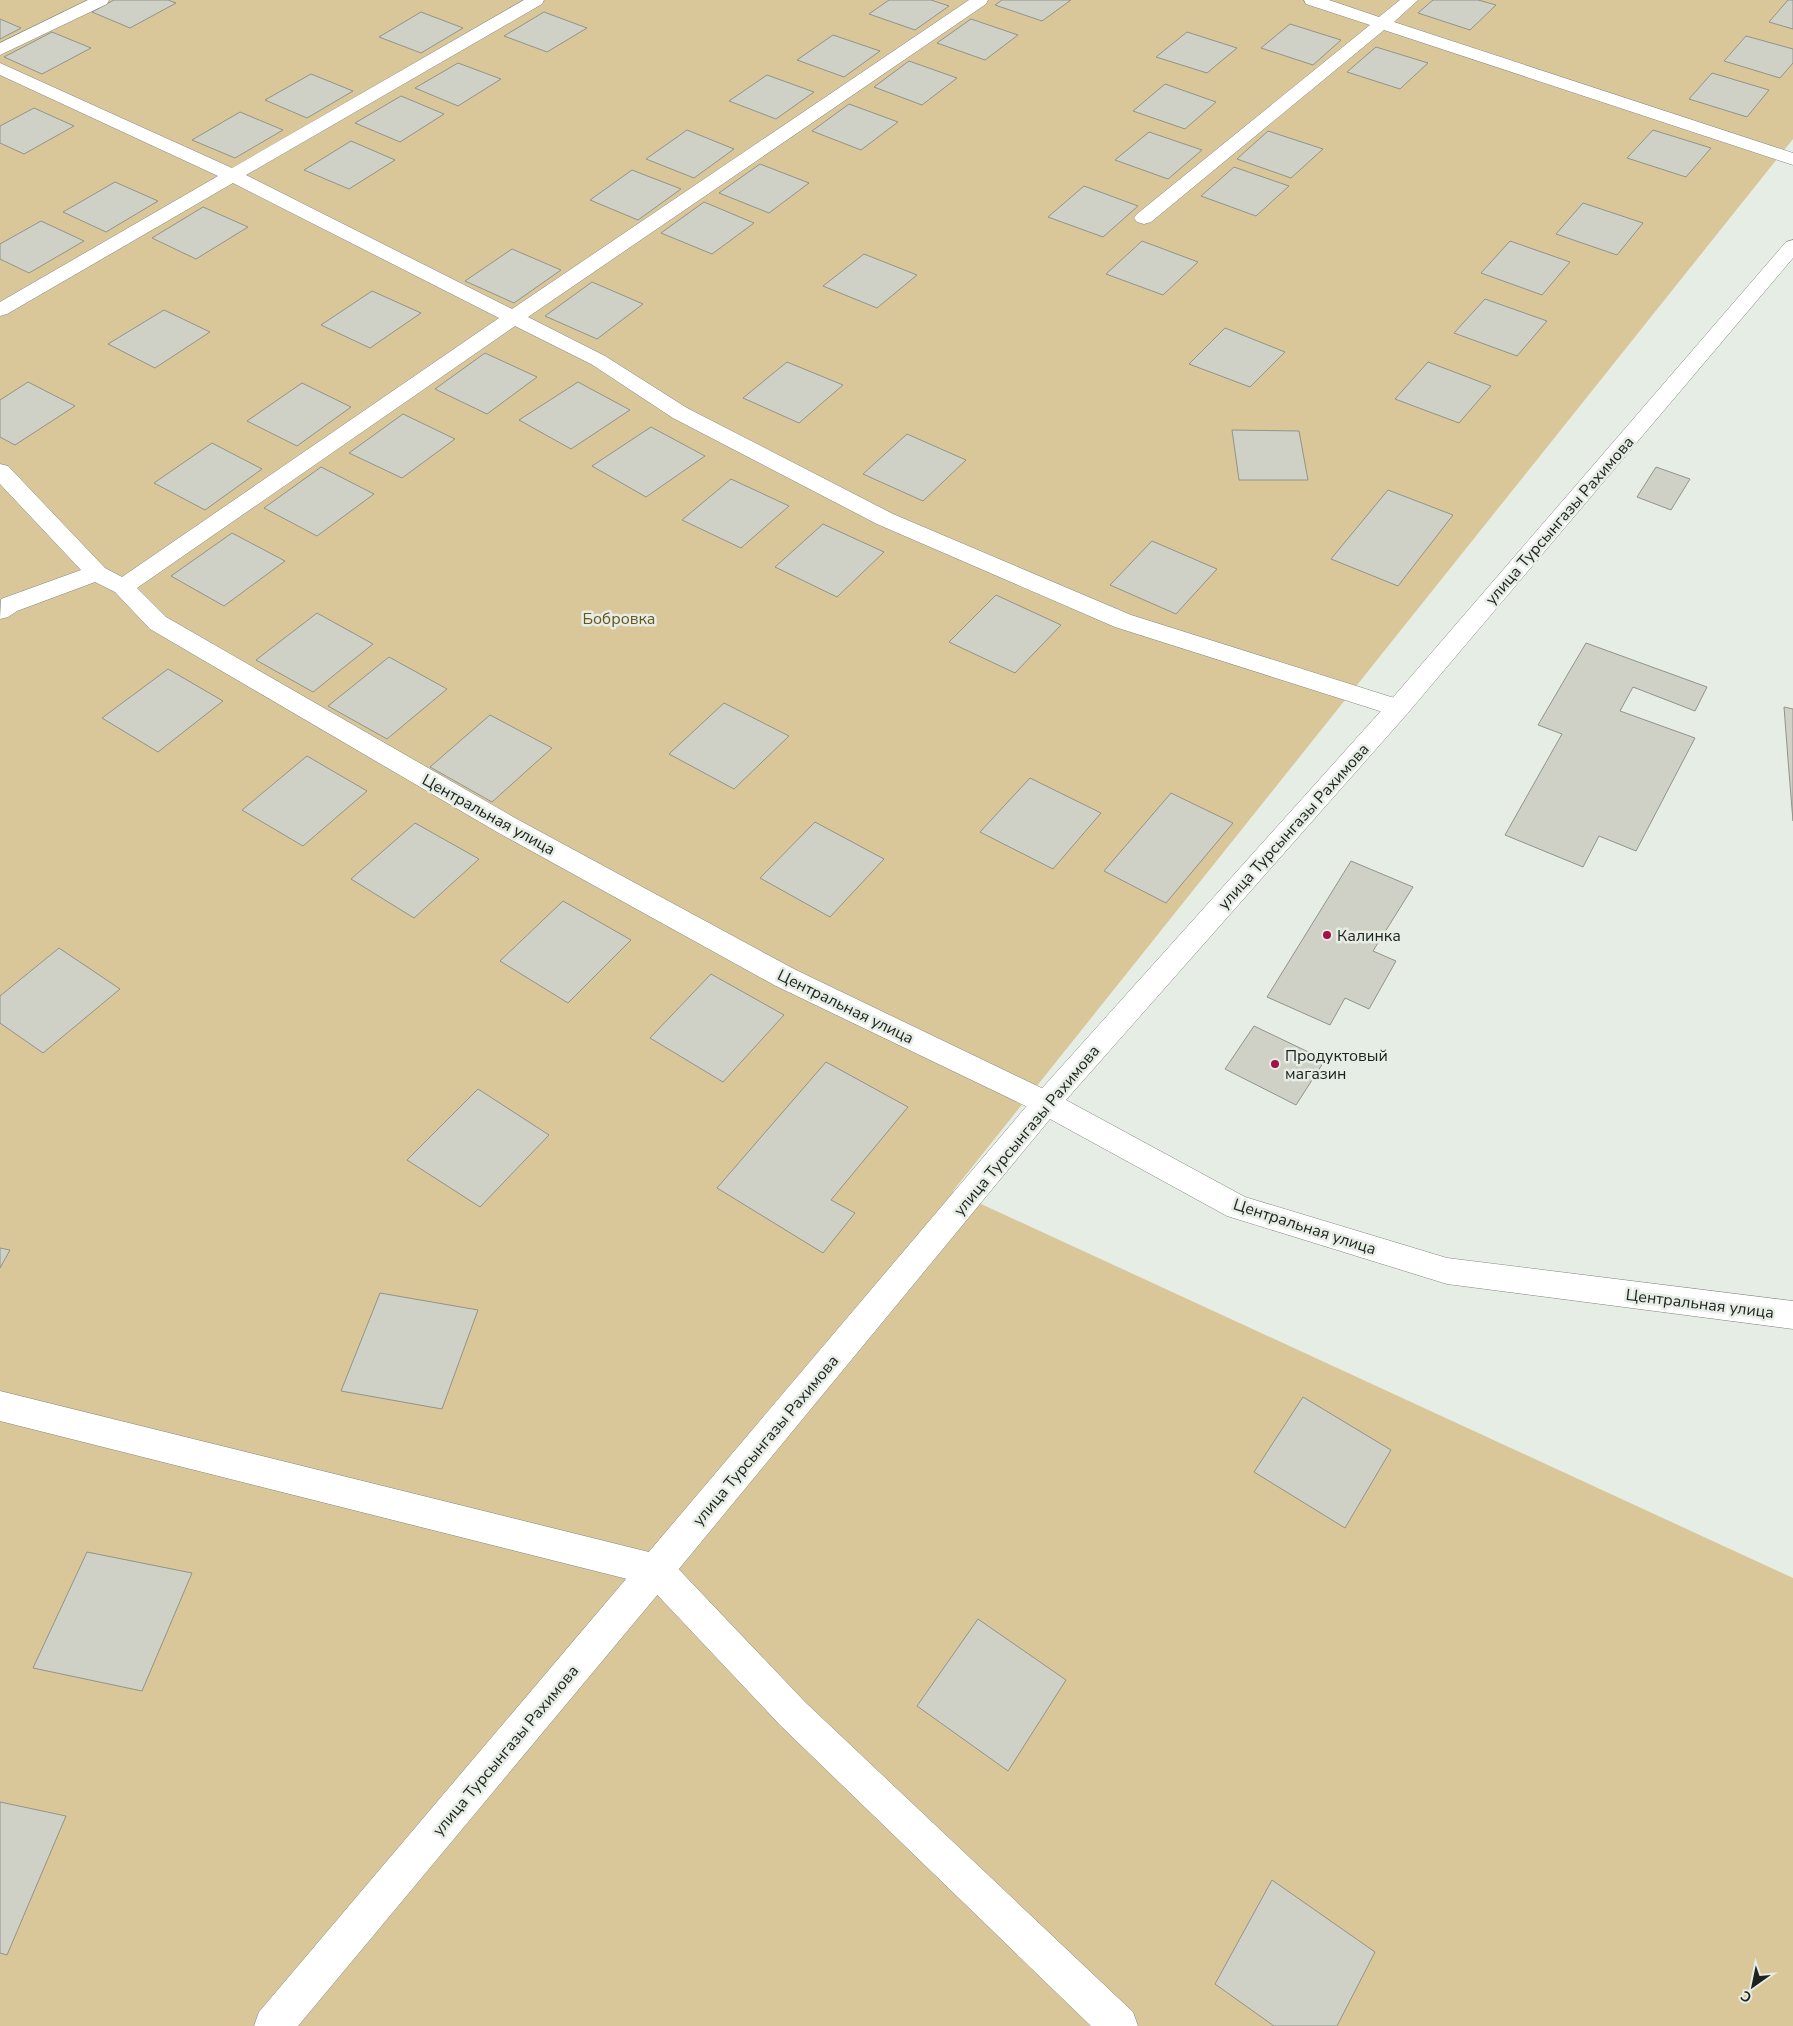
<svg xmlns="http://www.w3.org/2000/svg" width="1793" height="2026" viewBox="0 0 1793 2026" font-family="'Nunito Sans',sans-serif">
<style>
.green{fill:#d9c79a}
.building{fill:#cfd1c7;stroke:#92938a}
.lines{fill:none;stroke-linecap:round;stroke-linejoin:round}
.minor-casing{stroke:#80877f;stroke-width:1}
.tertiary-casing{stroke:#80877f;stroke-width:1}
.minor{fill:#fff;fill-rule:evenodd}
.tertiary{fill:#fff;fill-rule:evenodd}
.poi-dot{fill:#a61046;stroke:#e5ede4;stroke-width:2}
.labels{text-anchor:middle;stroke-width:5;stroke-linejoin:round;paint-order:stroke}
.street-label{font-size:16px;fill:#1e211e;stroke:#e5ede4}
.park-label{font-size:16px;fill:#69551b;stroke:#e5ede4}
.poi-label{font-size:16px;fill:#1e211e;stroke:#e5ede4;text-anchor:start}
</style>
<rect width="100%" height="100%" fill="#e5ede4"/>
<!-- green -->
<path class="green" d="M 0,0 L 1793,0 L 1793,139 L 953,1191 L 1793,1578 L 1793,2026 L 0,2026 Z"/>
<!-- building -->
<path class="building" d="M 114,0 L 168,0 L 176,3 L 130,28 L 92,12 Z
M 889,0 L 931,0 L 949,6 L 915,30 L 869,14 Z
M 1002,0 L 1071,0 L 1042,21 L 995,5 Z
M 1433,0 L 1478,0 L 1496,5 L 1470,30 L 1418,13 Z
M 1788,0 L 1793,0 L 1793,29 L 1769,22 Z
M 421,12 L 463,28 L 421,53 L 379,37 Z
M 544,12 L 587,28 L 547,52 L 504,36 Z
M 0,19 L 21,28 L 0,39 Z
M 971,19 L 1018,35 L 985,60 L 937,43 Z
M 1290,24 L 1341,40 L 1313,65 L 1261,48 Z
M 52,32 L 91,48 L 42,74 L 4,57 Z
M 1187,32 L 1237,48 L 1207,73 L 1156,57 Z
M 833,35 L 880,51 L 844,77 L 797,60 Z
M 1746,36 L 1793,49 L 1793,63 L 1780,78 L 1724,61 Z
M 1376,47 L 1428,63 L 1400,89 L 1347,72 Z
M 909,61 L 957,78 L 922,105 L 874,87 Z
M 458,63 L 501,79 L 458,106 L 415,88 Z
M 1712,73 L 1769,90 L 1747,117 L 1689,99 Z
M 311,74 L 353,91 L 307,118 L 265,100 Z
M 767,75 L 814,92 L 776,119 L 729,101 Z
M 1165,84 L 1216,102 L 1185,129 L 1133,111 Z
M 401,96 L 444,114 L 400,142 L 355,123 Z
M 849,104 L 898,122 L 861,150 L 812,131 Z
M 34,108 L 74,126 L 24,154 L 0,143 L 0,126 Z
M 240,112 L 283,130 L 235,158 L 192,140 Z
M 687,130 L 734,149 L 694,178 L 646,159 Z
M 1653,130 L 1711,148 L 1686,177 L 1627,158 Z
M 1268,131 L 1323,149 L 1291,178 L 1237,159 Z
M 1149,132 L 1202,150 L 1168,179 L 1115,160 Z
M 351,141 L 395,160 L 349,189 L 304,170 Z
M 760,164 L 809,183 L 769,213 L 719,193 Z
M 1234,167 L 1289,186 L 1256,216 L 1201,196 Z
M 632,170 L 681,189 L 638,220 L 590,200 Z
M 115,182 L 158,201 L 106,232 L 63,212 Z
M 1084,186 L 1138,206 L 1103,237 L 1048,217 Z
M 704,202 L 754,223 L 712,254 L 661,233 Z
M 1583,203 L 1643,223 L 1617,255 L 1556,234 Z
M 203,207 L 248,227 L 196,259 L 152,238 Z
M 41,221 L 84,241 L 29,273 L 0,259 L 0,244 Z
M 1142,241 L 1198,262 L 1163,295 L 1106,274 Z
M 1510,241 L 1570,262 L 1542,295 L 1481,273 Z
M 512,249 L 561,270 L 514,303 L 465,281 Z
M 864,254 L 917,275 L 877,308 L 823,286 Z
M 592,282 L 643,304 L 597,339 L 545,316 Z
M 372,291 L 421,313 L 370,348 L 321,325 Z
M 1485,299 L 1547,321 L 1517,356 L 1454,333 Z
M 164,310 L 210,332 L 155,368 L 108,344 Z
M 1225,328 L 1285,352 L 1250,387 L 1189,364 Z
M 485,353 L 537,377 L 487,414 L 435,389 Z
M 787,362 L 843,385 L 799,423 L 743,398 Z
M 1428,362 L 1491,386 L 1459,423 L 1395,399 Z
M 28,382 L 75,406 L 15,445 L 0,437 L 0,400 Z
M 578,382 L 630,410 L 571,449 L 519,420 Z
M 302,383 L 351,407 L 297,446 L 247,421 Z
M 403,414 L 455,439 L 402,478 L 349,453 Z
M 651,427 L 705,456 L 646,497 L 592,466 Z
M 1232,430 L 1299,431 L 1308,480 L 1239,480 Z
M 907,434 L 966,460 L 923,501 L 863,474 Z
M 212,443 L 262,469 L 205,510 L 154,483 Z
M 321,467 L 374,494 L 317,536 L 264,508 Z
M 1656,467 L 1690,479 L 1671,510 L 1637,497 Z
M 731,479 L 789,506 L 741,548 L 682,520 Z
M 1388,490 L 1453,515 L 1398,586 L 1331,559 Z
M 823,524 L 884,552 L 837,597 L 775,567 Z
M 232,533 L 285,561 L 224,606 L 171,576 Z
M 1152,541 L 1217,569 L 1176,614 L 1110,585 Z
M 996,595 L 1061,625 L 1015,673 L 949,642 Z
M 317,613 L 373,644 L 313,692 L 256,660 Z
M 1586,643 L 1707,687 L 1695,711 L 1633,687 L 1620,711 L 1695,738 L 1636,851 L 1599,836 L 1583,867 L 1505,835 L 1562,734 L 1538,725 Z
M 389,657 L 447,689 L 387,739 L 328,706 Z
M 168,669 L 223,701 L 158,752 L 102,718 Z
M 724,703 L 789,736 L 734,789 L 669,754 Z
M 1784,707 L 1793,709 L 1793,821 L 1789,772 Z
M 490,715 L 552,748 L 492,802 L 430,767 Z
M 307,756 L 367,791 L 303,846 L 242,810 Z
M 1030,778 L 1101,813 L 1053,869 L 980,832 Z
M 1171,793 L 1233,823 L 1166,903 L 1104,871 Z
M 815,822 L 884,859 L 830,917 L 760,878 Z
M 415,823 L 479,859 L 414,918 L 351,879 Z
M 1351,861 L 1413,887 L 1373,951 L 1396,961 L 1369,1009 L 1345,998 L 1330,1025 L 1267,997 Z
M 563,901 L 631,940 L 568,1003 L 500,961 Z
M 59,948 L 120,989 L 43,1053 L 0,1023 L 0,996 Z
M 711,974 L 784,1015 L 723,1082 L 650,1038 Z
M 1254,1026 L 1325,1060 L 1296,1105 L 1225,1069 Z
M 826,1062 L 908,1107 L 831,1200 L 855,1213 L 823,1253 L 717,1188 Z
M 478,1089 L 549,1135 L 480,1207 L 407,1160 Z
M 0,1248 L 10,1250 L 0,1268 Z
M 380,1293 L 478,1310 L 442,1409 L 341,1391 Z
M 1303,1397 L 1391,1450 L 1345,1528 L 1254,1472 Z
M 87,1552 L 192,1573 L 142,1691 L 33,1668 Z
M 978,1619 L 1066,1680 L 1008,1771 L 917,1706 Z
M 0,1802 L 66,1816 L 7,1955 L 0,1953 Z
M 1272,1880 L 1375,1952 L 1337,2026 L 1274,2026 L 1215,1984 Z"/>
<g class="lines">
<defs>
<path id="minor" d="M 88,0 L 109,0 L 107,4 L 0,55 L 0,43 Z
M 524,0 L 544,0 L 542,4 L 246,175 L 512,309 L 969,0 L 988,0 L 986,4 L 528,317 L 605,356 L 687,408 L 893,514 L 1131,615 L 1407,702 L 1410,708 L 1407,714 L 1398,717 L 1389,714 L 1115,627 L 877,524 L 673,418 L 591,364 L 515,326 L 137,588 L 166,617 L 515,818 L 794,969 L 1056,1095 L 1060,1103 L 1056,1111 L 1046,1115 L 1036,1111 L 774,985 L 497,832 L 150,629 L 115,592 L 95,582 L 17,611 L 8,617 L 0,619 L 1,599 L 81,570 L 0,484 L 0,464 L 8,466 L 105,568 L 122,577 L 499,318 L 233,183 L 7,314 L 0,316 L 0,302 L 218,176 L 0,75 L 0,63 L 232,168 Z
M 1304,0 L 1329,0 L 1379,17 L 1400,0 L 1418,0 L 1394,22 L 1793,153 L 1793,165 L 1384,30 L 1151,222 L 1144,224 L 1137,222 L 1134,218 L 1137,214 L 1370,25 L 1306,4 Z
M 0,1391 L 657,1554 L 669,1559 L 805,1702 L 1133,2012 L 1138,2026 L 1091,2026 L 781,1726 L 647,1584 L 0,1421 Z"/>
<path id="tertiary" d="M 1793,240 L 1793,258 L 1407,714 L 1066,1100 L 1245,1197 L 1447,1258 L 1793,1301 L 1793,1329 L 1447,1284 L 1227,1216 L 1050,1119 L 669,1581 L 298,2026 L 254,2026 L 259,2012 L 1036,1095 L 1389,702 L 1786,242 Z"/>
</defs>
<!-- minor casing -->
<use href="#minor" class="minor-casing"/>
<!-- tertiary casing -->
<use href="#tertiary" class="tertiary-casing"/>
<!-- minor -->
<use href="#minor" class="minor"/>
<!-- tertiary -->
<use href="#tertiary" class="tertiary"/>
</g>
<!-- markers -->
<g class="poi-dot">
<circle cx="1327" cy="935" r="5"/>
<circle cx="1275" cy="1064" r="5"/>
</g>
<g class="labels">
<!-- street labels -->
<g class="street-label">
<text transform="translate(1559 520) rotate(-49)" y="6">улица Турсынгазы Рахимова</text>
<text transform="translate(489 814) rotate(29)" y="6">Центральная улица</text>
<text transform="translate(1293 826) rotate(-48)" y="6">улица Турсынгазы Рахимова</text>
<text transform="translate(846 1006) rotate(26)" y="6">Центральная улица</text>
<text transform="translate(1026 1130) rotate(-50)" y="6">улица Турсынгазы Рахимова</text>
<text transform="translate(1305 1226) rotate(18)" y="6">Центральная улица</text>
<text transform="translate(1700 1303) rotate(7)" y="6">Центральная улица</text>
<text transform="translate(765 1440) rotate(-50)" y="6">улица Турсынгазы Рахимова</text>
<text transform="translate(505 1750) rotate(-50)" y="6">улица Турсынгазы Рахимова</text>
</g>
<!-- park labels -->
<g class="park-label">
<text x="619" y="624">Бобровка</text>
</g>
<!-- poi labels -->
<g class="poi-label">
<text x="1337" y="941">Калинка</text>
<text x="1285" y="1061">Продуктовый<tspan x="1285" dy="18">магазин</tspan></text>
</g>
</g>
<!-- north arrow -->
<g transform="translate(1753 1986) rotate(213)" stroke="#e5ede4" stroke-width="4" paint-order="stroke">
<path d="M0-4L9 19L0 12L-9 19Z" fill="#1e211e"/>
<text y="-8" font-size="14" font-weight="bold" text-anchor="middle" fill="#1e211e">С</text>
</g>
</svg>
